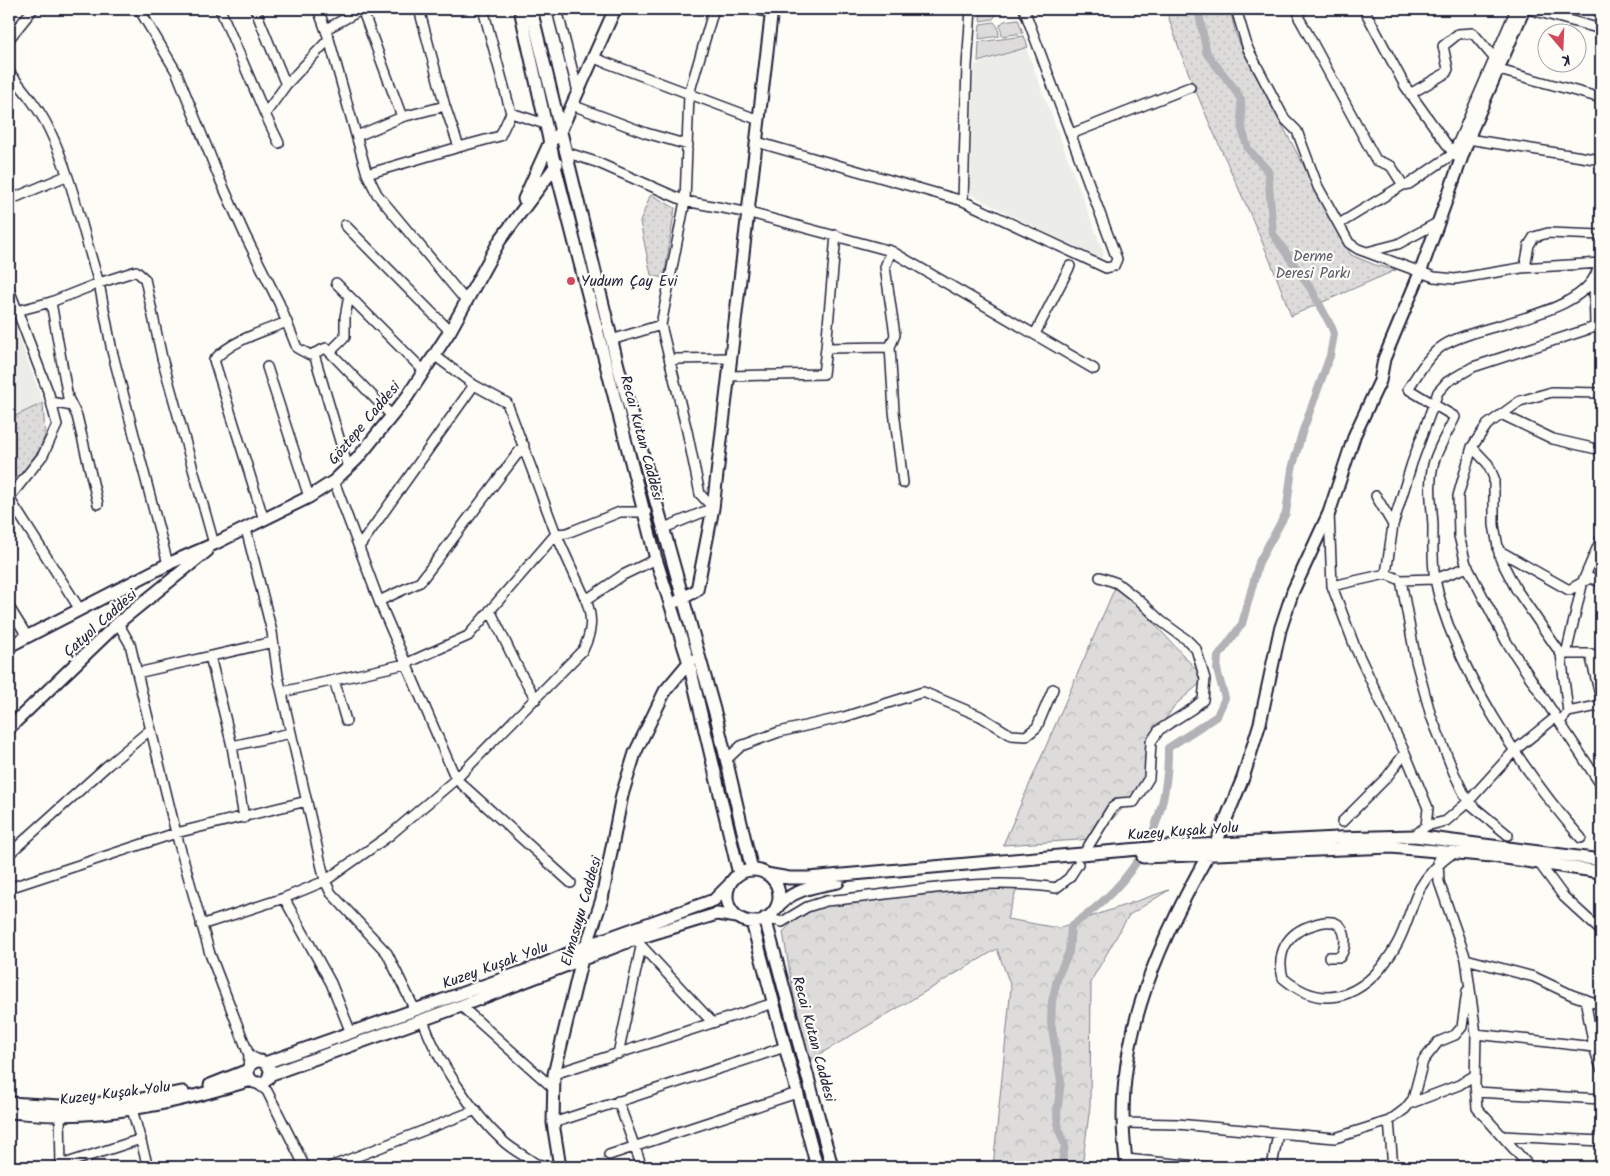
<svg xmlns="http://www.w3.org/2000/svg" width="1610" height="1176" viewBox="0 0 1610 1176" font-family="Kalam,sans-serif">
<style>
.built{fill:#ecece9}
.grass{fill:#dddcdb;stroke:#807f8b}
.forest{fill:url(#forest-crowns);stroke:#807f8b}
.park{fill:url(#park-dots);stroke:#807f8b}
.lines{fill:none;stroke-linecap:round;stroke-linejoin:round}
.canal{stroke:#b2b2b7;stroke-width:8}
.street-casing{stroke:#22223b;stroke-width:12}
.secondary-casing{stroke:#22223b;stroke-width:15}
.street{stroke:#fdfcf7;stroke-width:9}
.secondary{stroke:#fdfcf7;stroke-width:11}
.poi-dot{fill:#d1495b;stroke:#fdfcf7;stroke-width:2}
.labels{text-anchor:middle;stroke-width:4.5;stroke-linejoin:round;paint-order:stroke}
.park-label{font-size:15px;fill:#5a5a6b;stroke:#fdfcf7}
.poi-label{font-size:15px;fill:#22223b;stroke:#fdfcf7;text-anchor:start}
.street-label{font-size:15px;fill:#22223b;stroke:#fdfcf7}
</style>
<defs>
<pattern id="forest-crowns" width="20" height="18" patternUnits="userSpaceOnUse" patternTransform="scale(1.25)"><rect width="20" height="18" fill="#dddcdb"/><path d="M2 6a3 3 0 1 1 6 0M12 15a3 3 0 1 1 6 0" fill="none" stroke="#bdbcbd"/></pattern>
<pattern id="park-dots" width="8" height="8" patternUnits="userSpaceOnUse" patternTransform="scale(1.25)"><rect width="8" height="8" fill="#dddcdb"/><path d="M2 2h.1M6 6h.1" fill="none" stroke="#bdbcbd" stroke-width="1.8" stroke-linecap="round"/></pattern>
</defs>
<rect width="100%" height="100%" fill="#fdfcf7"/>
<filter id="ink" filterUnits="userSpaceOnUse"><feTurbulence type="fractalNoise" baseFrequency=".02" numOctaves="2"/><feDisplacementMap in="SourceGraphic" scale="10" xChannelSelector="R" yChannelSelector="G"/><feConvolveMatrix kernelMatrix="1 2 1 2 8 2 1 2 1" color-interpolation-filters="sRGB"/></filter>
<g filter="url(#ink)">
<!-- built -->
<path class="built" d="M 1026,48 L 1104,254 L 1099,260 L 970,194 L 974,65 Z
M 9,328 L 17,331 L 43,403 L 9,419 Z"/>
<!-- grass -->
<path class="grass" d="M 981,9 L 996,9 L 996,15 L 993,19 L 980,21 Z
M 1018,19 L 1023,33 L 1002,36 L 1000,25 L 1004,21 Z
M 994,22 L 998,27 L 999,36 L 979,39 L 980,24 Z
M 1024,36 L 1028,47 L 978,62 L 979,42 Z"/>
<!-- forest -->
<path class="forest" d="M 1117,583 L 1205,679 L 1174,706 L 1151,742 L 1142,794 L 1128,803 L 1093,839 L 1003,845 Z
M 1018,885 L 1007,919 L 1058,928 L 1169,890 L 1129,915 L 1091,981 L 1090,1106 L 1082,1167 L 993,1167 L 1011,987 L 997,949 L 805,1063 L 783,932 L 807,907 Z"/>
<!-- park -->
<path class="park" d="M 1166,9 L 1230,9 L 1236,35 L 1245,55 L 1351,255 L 1375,265 L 1396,270 L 1291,316 C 1255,211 1198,114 1166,9 Z
M 652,195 L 675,208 L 664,278 L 651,275 L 640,222 L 650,196 Z
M 43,403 L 45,435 L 39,450 L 9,490 L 9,419 Z"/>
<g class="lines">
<!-- canal -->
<path class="canal" d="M 1061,1167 L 1065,1145 L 1059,1130 L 1057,1114 L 1061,1081 L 1051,1023 L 1052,1001 L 1058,976 L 1069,952 L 1071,926 C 1135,883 1169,826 1168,748 L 1217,716 L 1225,698 L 1217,670 L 1218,657 L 1242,624 L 1259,562 L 1286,513 L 1292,469 L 1302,433 L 1330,356 L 1334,334 L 1332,328 L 1313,292 L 1273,234 L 1268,171 L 1248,149 L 1242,129 L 1241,100 L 1234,88 L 1207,54 L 1198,9"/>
<defs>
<path id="street" d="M 139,9 L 177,73 L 218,175 L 245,235 L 279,303 L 297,348 L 310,355 L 326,348 L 392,416
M 220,9 L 265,114 L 286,85 L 329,39
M 255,9 L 286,85
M 318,9 L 329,39 L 367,174 L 377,194 L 466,301
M 419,9 L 445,106 L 459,147 L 500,136 L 511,113 L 483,9
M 557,9 L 578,92
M 756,9 L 772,14
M 1236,9 L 1248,49 L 1284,118 L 1297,131 L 1318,187 L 1349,243 L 1358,249 L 1434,277 L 1455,279 L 1521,268 L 1601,263
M 1300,9 L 1299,18 L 1303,25 L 1376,160 L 1391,166 L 1403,185 L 1339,224
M 1364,9 L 1405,86 L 1455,156
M 1528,9 L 1601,29
M 326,29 L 363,9
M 9,39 L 33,9
M 594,58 L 759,120
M 1499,70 L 1601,98
M 9,72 C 23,89 39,108 49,129 C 72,177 83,233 99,283 L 136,271 L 145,279 L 162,358 L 214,544
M 1410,94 L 1446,73 L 1448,69 L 1443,46 L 1458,34 L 1473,33 L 1495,59
M 572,105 L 646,133 L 688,145
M 511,113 L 545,124
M 265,114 L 279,143
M 402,117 L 445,106
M 1071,134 L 1190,87
M 357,136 L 402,117 L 362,9
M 1468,139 L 1601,160
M 757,142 L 963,201 L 1106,268 L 1114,266 L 1117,259 L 1024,9
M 565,152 L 596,162 L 685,201 L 750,213 L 891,251 L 1094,369
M 367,174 L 459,147
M 1403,185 L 1409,184 L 1453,154 L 1516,9
M 9,200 L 66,176
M 963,201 L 967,66 L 971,9
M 345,225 L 450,331
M 891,251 L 885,267 L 895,335 L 890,347 L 894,411 L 903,483
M 1367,252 L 1398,244 L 1437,223
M 1525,267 L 1529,245 L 1534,237 L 1548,233 L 1601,235
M 1594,281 L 1595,326
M 336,283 L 424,371
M 9,289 L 49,394 L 57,425 L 43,455 L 9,498
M 51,302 L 68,398 L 77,416 L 98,504
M 9,313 L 51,302 L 99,283 L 112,351 L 168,564
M 1035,334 L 1070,266
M 611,340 L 661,325
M 826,348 L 836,235
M 330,352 L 345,337 L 345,317 L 349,296
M 314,354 L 348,468
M 670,362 L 676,359 L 730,358
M 267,367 L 309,497
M 728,376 L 823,374 L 826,348 L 890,347
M 1601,393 L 1552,392 L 1520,401 L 1487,425 L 1472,447 L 1458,496 L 1459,536 L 1466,564 L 1506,641 L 1601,785
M 51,402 L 72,406
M 1503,415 L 1553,439 L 1601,450
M 1472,447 L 1488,464 L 1494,478 L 1494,525 L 1500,558 L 1516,589 L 1561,654 L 1568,712 L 1560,722
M 334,481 L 379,601 L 456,779 L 571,883
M 1376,496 L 1393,525
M 9,498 L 79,608
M 646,512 L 620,512 L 567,533 L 556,534 L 586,600 L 623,575 L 656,559
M 1329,513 L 1332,586 L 1355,647 L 1405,753 L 1428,808 L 1426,826 L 1414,836
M 264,520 L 214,360 C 232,340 262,332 287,322
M 664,528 L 713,508 L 700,494 L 687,431 L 661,325 L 685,201 L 689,94 L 714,9
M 246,529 L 272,632 L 278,676 L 325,881 L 331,893 L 387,953 L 415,1010
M 359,547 L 474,385
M 1498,550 L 1569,590 L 1590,578 L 1601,582
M 1386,574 L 1393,525 L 1412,463 L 1438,392 L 1447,382 L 1473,367 L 1601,325
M 1401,580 L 1416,661 L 1431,716 L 1454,773 L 1468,802 L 1508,835
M 1332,586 L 1386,574 L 1401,580 L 1435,579 L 1468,567
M 379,601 L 420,582 L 524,445
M 9,607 L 27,636
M 490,610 L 520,672 L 536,699
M 118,623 L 130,644 L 176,833 L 210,954 L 249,1055 L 248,1070
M 1562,654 L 1590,654 L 1601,699
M 1566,654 L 1583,581 L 1601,539
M 1590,654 L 1601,656
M 210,656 L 232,746 L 244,818
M 137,673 L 273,642
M 334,680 L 346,721
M 282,692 L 405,664 L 468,636 L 556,534 L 507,403 L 474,385 L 434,355
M 1568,712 L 1597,706 L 1601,709
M 232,746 L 291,733
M 726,760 L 741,746 L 779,732 L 844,717 L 923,692 L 980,716 L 1011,735 L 1026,736 L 1037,727 L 1053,689
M 1342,822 L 1387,777 L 1405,753
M 1426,826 L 1446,821 L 1468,802 L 1515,750 L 1556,717
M 1581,838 C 1525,775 1451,662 1435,579 C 1432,561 1433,544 1433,526 C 1432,505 1428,485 1433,465 C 1437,449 1448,432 1455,417 L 1408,389 C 1418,374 1428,355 1444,345 C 1482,322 1593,316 1599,263
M 1086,850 L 1112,808 L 1119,803 L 1134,802 L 1149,778 L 1151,742 L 1159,730 L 1192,709 L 1203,700 L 1205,679 L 1196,649 L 1187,640 L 1161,621 L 1140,601 L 1117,583 L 1100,577
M 9,854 L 108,765 L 151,729
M 1438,860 L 1439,882 L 1466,959 L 1476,1034 L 1475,1084 L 1477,1108 L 1530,1167
M 1539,863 L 1564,897 L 1601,931
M 9,888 L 176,833 L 307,801
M 765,918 L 782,922 L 807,907 L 826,901 C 901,894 981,876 1056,888 L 1069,878 L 1078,864
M 201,925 L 284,898
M 635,939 L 712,1022
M 1329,957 L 1340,957 C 1347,947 1348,925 1332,922 C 1326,921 1318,923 1313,925 C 1287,932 1276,953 1283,978 C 1330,1018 1372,989 1397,944 C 1407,926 1411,905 1420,888 C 1429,872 1440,862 1454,852
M 1466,959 L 1534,977 L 1572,995 L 1601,1005
M 1585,999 L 1594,1047 L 1601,1068
M 461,1006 L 553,1088
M 423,1020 C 436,1059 473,1114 504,1142 C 513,1150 525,1156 536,1164 L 536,1167
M 351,1033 L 331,983 L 284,898 L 325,881 L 390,835 L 456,779 L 583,650 C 592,632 593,618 586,600
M 1476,1034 L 1594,1047
M 618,1054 L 641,947
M 249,1055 L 262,1062
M 554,1074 L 774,1003
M 255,1082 L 267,1091 L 305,1167
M 1476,1092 L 1601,1099
M 618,1101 L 642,1167
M 1409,1104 L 1459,1085 L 1475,1075
M 132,1109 L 148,1167
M 60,1115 L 61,1167
M 553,1123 L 785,1047
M 1124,1123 L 1177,1124 L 1278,1133 L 1272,1167
M 1278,1133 L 1335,1138 L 1389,1121
M 1502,1136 L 1601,1141
M 609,1155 L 797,1093
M 1126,1159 L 1207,1167
M 61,1165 L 141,1139
M 330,1167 L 476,1110
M 531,1167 L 536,1164 L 552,1167
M 717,1167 L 727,1167
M 1393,1167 L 1389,1121 L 1405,1109 L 1413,1099 L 1423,1061 L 1438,1042 L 1455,1035 L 1462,1027 L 1467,991"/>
<path id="secondary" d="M 520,9 L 555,166 L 656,559 L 689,663 L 739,874
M 531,9 L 618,366 L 717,720 L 752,870
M 524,199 L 549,144 L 560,132 L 615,9
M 678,601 L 697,590 L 713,508 L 772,9
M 9,646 L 168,564 L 214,544 L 309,497 L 334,481 L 357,459 L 407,397 L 450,331 L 500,240 L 557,164
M 9,728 L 118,623 L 207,551
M 1216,843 L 1243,778 L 1260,723 L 1280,630 L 1293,591 L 1329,513 L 1355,434 L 1380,381 L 1384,359 L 1420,273 L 1472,129 L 1524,9
M 1143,857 L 1391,847 L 1492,856 L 1601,872
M727 896a26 26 0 1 1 52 0a26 26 0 1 1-52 0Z
M 766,874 L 789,878 L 808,878 L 1162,847 L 1337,838 L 1414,836 L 1601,860
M 775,910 C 789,890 816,886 838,882
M 765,918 L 832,1167
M 752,922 L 817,1167
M248 1072a11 11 0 1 1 22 0a11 11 0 1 1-22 0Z
M 265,1063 L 539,966 L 586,946 L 714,900 L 729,885
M 269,1075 L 461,1006 L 635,939 L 717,914 L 737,917
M 210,1085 L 248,1070
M 9,1103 L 60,1106 L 130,1101 L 183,1092
M 9,1112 C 25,1113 42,1115 59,1115 C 124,1115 189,1099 251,1080
M 560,1167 L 553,1123 L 554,1074 L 582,959 L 602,899 L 622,795 L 635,753 L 665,691 L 691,660
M 1127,1167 C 1109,1053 1154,950 1209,853"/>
</defs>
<!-- street casing -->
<use href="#street" class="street-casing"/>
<!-- secondary casing -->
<use href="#secondary" class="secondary-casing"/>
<!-- street -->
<use href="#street" class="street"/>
<!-- secondary -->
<use href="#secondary" class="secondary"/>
</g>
</g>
<!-- markers -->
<circle class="poi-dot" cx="571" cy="281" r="5"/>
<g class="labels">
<!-- park labels -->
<g class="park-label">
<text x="1313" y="261">Derme<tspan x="1313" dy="17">Deresi Parkı</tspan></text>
</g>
<!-- poi labels -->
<g class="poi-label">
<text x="581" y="286">Yudum Çay Evi</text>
</g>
<!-- street labels -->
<g class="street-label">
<text transform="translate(364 423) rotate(-50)" y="5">Göztepe Caddesi</text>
<text transform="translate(642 438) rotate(75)" y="5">Recai Kutan Caddesi</text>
<text transform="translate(100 623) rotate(-42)" y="5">Çatyol Caddesi</text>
<text transform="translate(1183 831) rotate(-4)" y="5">Kuzey Kuşak Yolu</text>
<text transform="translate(581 911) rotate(-74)" y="5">Elmasuyu Caddesi</text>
<text transform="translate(495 965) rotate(-20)" y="5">Kuzey Kuşak Yolu</text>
<text transform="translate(814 1039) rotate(75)" y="5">Recai Kutan Caddesi</text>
<text transform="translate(115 1093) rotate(-7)" y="5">Kuzey Kuşak Yolu</text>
</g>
</g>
<!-- margin -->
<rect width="1610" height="1176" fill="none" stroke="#fdfcf7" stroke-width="30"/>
<rect x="15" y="15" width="1580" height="1146" fill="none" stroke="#22223b" stroke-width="2" filter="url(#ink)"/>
<!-- north arrow -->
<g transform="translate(1562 48) rotate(161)"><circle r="24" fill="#fdfcf7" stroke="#a5a5ac"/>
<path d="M0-4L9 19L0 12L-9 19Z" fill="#d1495b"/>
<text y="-8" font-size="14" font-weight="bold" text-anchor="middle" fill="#22223b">K</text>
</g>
</svg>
